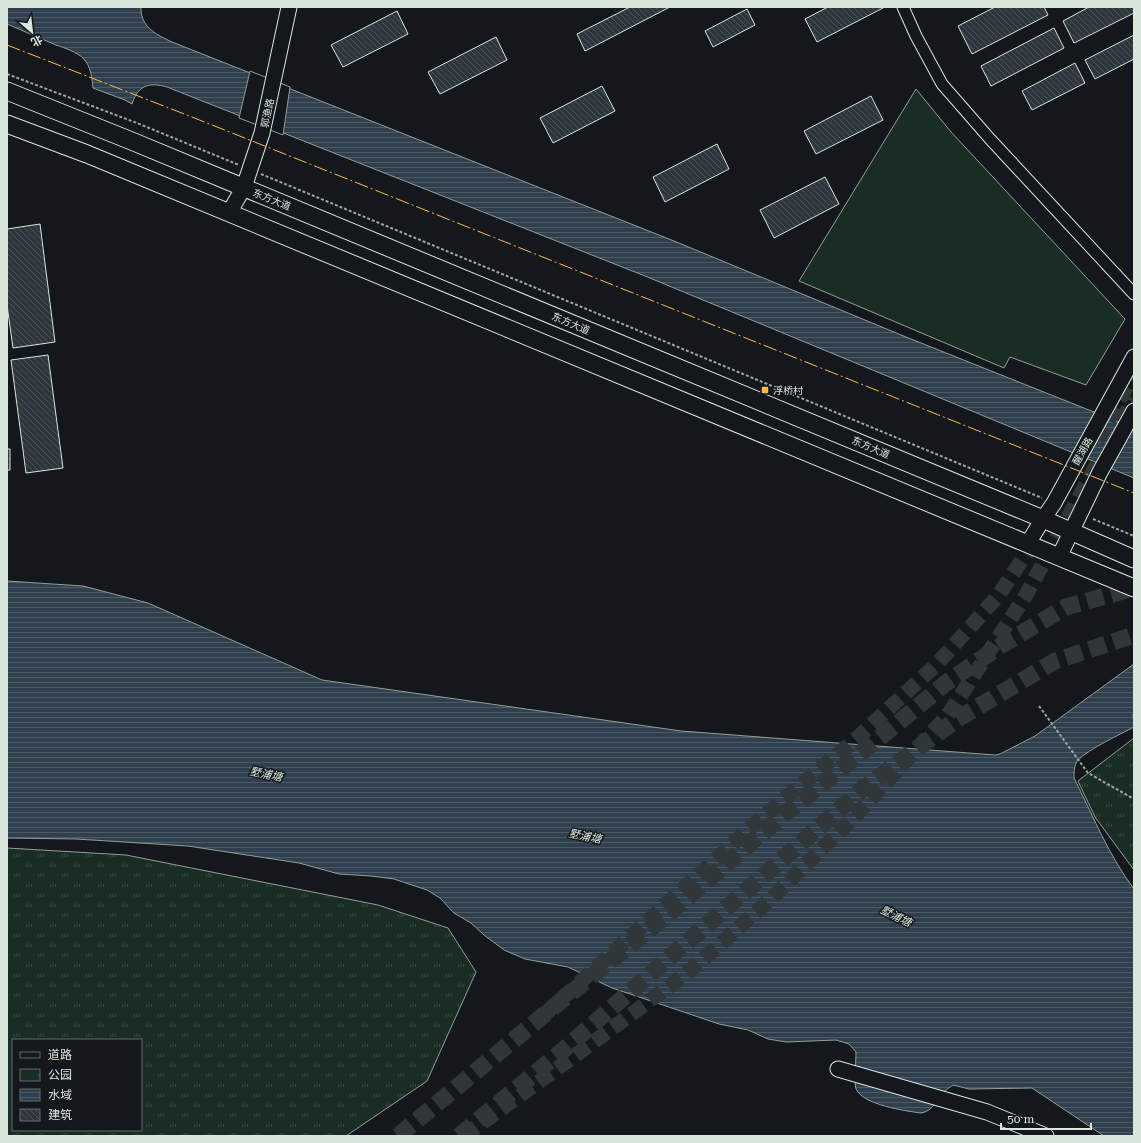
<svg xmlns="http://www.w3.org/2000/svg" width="1141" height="1143" viewBox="0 0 1141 1143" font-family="'Roboto Serif','Noto Sans SC',serif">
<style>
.green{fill:#1a2d24;stroke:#939e99}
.park{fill:url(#park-tufts);stroke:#939e99;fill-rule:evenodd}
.water{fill:url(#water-rules);stroke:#939e99}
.pier{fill:#14181c;stroke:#939e99}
.building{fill:url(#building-back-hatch);stroke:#d8e6dc}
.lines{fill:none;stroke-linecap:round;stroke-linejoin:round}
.secondary-tunnel{stroke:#313739;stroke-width:15;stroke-dasharray:15 8;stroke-linecap:butt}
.primary-tunnel{stroke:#313739;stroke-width:17;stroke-dasharray:17 8;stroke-linecap:butt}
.street-casing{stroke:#d8e6dc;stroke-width:13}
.secondary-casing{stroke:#d8e6dc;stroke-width:17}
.primary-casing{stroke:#d8e6dc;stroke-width:19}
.path{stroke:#9da8a2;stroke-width:2;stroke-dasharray:3 2;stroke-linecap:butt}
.street{stroke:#14181c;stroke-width:11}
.secondary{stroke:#14181c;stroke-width:15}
.primary{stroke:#14181c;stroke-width:17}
.power{stroke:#ffb74d;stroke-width:1;stroke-dasharray:14 3 2 3;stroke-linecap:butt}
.poi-dot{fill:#ffb74d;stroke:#14181c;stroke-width:1.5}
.labels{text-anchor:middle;stroke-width:3;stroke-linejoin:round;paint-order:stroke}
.street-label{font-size:10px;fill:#d8e6dc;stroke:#14181c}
.poi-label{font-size:10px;fill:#d8e6dc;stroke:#14181c;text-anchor:start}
.water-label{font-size:11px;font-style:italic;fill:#d8e6dc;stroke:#14181c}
</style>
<defs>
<pattern id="park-tufts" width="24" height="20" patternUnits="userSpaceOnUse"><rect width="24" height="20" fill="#1a2d24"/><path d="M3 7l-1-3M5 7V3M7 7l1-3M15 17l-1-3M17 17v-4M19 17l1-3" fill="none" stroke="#3b4b43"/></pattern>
<pattern id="water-rules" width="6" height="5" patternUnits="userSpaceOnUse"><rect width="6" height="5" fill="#2f3f4d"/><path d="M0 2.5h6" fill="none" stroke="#4c5b66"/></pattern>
<pattern id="building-back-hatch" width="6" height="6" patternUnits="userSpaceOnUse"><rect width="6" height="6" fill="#2c363c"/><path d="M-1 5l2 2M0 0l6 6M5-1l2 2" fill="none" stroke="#4a5358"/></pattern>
</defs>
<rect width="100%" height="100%" fill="#14181c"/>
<!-- green -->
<path class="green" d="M 916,89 L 951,132 L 1125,319 L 1086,385 L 1010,357 L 1004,368 L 799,281 Z"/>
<!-- park -->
<path class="park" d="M 1134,738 L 1134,870 L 1095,817 L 1078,781 Z
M 7,848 L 126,855 L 378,905 L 448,928 L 476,972 L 427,1081 L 346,1136 L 7,1136 ZM 13,1040 L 141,1040 L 141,1130 L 13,1130 Z"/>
<!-- water -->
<path class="water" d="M 7,7 L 141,7 C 140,27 157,35 172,42 L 674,241 L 906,337 L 1134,428 L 1134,478 L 645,276 L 167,87 C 149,82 138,85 132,104 L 125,100 L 93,88 C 92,78 91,67 84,59 C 77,52 65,48 56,45 C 40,38 23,31 7,24 Z
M 7,581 L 83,586 L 148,603 L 322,680 L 681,731 L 995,755 L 1000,754 L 1035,736 L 1134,664 L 1134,713 L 1133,714 L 1134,727 C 1121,734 1082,752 1076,763 C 1074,768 1074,773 1074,778 C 1093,816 1109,856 1134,889 L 1134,1136 L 1104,1136 L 1032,1088 L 969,1089 L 953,1085 C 950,1087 947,1089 945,1091 C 936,1099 934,1111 921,1113 C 906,1111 863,1105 856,1089 C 854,1083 856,1061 856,1052 L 849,1044 L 836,1040 L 786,1042 L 768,1039 L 748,1030 L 719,1024 L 654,1002 L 612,988 L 568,967 L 525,959 L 504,950 L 484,935 L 471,923 L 454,913 L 440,898 L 427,890 L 394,879 L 371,876 L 339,874 L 299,863 L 188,846 L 76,839 L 7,838 Z"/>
<!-- pier -->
<path class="pier" d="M 250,71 L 290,87 L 283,135 L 239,118 Z"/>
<!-- building -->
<path class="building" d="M 630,7 L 670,7 L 585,51 L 577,34 Z
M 828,7 L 882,7 L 883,8 L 817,42 L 805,19 Z
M 995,7 L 1044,7 L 1048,15 L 972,54 L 958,26 Z
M 1089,7 L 1134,7 L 1134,13 L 1074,43 L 1063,21 Z
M 747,9 L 755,25 L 713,47 L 705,31 Z
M 397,11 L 408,34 L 343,67 L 331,45 Z
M 1054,28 L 1064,48 L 991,86 L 981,66 Z
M 1134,35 L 1134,59 L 1095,79 L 1085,60 Z
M 496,37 L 507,60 L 440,94 L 428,72 Z
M 1075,63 L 1085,83 L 1032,110 L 1022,91 Z
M 602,86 L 615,111 L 553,143 L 540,118 Z
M 871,96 L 883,120 L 816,154 L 804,131 Z
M 717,144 L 729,169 L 665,202 L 653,177 Z
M 825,177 L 839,204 L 774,238 L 760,210 Z
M 40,224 L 55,342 L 13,348 L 7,305 L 7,229 Z
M 48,355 L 63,468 L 26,473 L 11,360 Z
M 7,449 L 10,449 L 10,470 L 7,470 Z"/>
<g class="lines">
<!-- secondary-tunnel -->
<path class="secondary-tunnel" d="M 1121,422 L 1134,399
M 1097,440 L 1134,373
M 545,1014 L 758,821 L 856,739 L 937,664 L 998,596 L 1038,536
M 464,1136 L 595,1041 L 686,974 L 770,900 L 855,816 L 948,715 L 1026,595 L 1097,464"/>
<!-- primary-tunnel -->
<path class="primary-tunnel" d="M 398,1136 L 545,1014 L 661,920 L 782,816 L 898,723 L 946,683 L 1000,646 L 1066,607 L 1134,588
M 459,1136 L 561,1052 L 864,788 L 956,720 L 1055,661 L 1134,635"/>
<defs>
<path id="street" d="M 903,7 L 916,36 L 942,84 L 990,139 L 1134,294"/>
<path id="secondary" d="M 229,213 L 244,187 L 262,133 L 289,7
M 1028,543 L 1043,519 L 1054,503 L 1134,357
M 1059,557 L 1100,472 L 1134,411
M 838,1069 L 987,1112 L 1046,1136"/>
<path id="primary" d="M 7,91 L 134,142 L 1043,519 L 1134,559
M 7,124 L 87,154 L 1134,588"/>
</defs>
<!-- street casing -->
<use href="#street" class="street-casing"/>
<!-- secondary casing -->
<use href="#secondary" class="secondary-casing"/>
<!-- primary casing -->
<use href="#primary" class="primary-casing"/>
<!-- path -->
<path class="path" d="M 7,74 L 137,123 L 239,165
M 261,174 L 1042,498
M 1093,519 L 1134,536
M 1039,706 L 1088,773 L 1134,799"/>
<!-- street -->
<use href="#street" class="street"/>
<!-- secondary -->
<use href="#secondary" class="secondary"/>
<!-- primary -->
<use href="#primary" class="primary"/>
<!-- power -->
<path class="power" d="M 7,45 L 192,117 L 1134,493"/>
</g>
<!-- markers -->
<rect class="poi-dot" x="761" y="386" width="8" height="8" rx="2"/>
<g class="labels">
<!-- street labels -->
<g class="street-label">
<text transform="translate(267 113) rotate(-78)" y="4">郭渔路</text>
<text transform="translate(272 199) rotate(22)" y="4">东方大道</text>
<text transform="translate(571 323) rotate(23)" y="4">东方大道</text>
<text transform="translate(871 447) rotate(23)" y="4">东方大道</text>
<text transform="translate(1082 451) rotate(-61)" y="4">醒湖路</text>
</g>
<!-- poi labels -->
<g class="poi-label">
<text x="773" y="394">浮桥村</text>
</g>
<!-- water labels -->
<g class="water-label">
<text transform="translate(266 774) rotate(11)" y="4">墅浦塘</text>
<text transform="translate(585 836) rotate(11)" y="4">墅浦塘</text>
<text transform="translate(896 916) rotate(26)" y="4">墅浦塘</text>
</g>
</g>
<!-- border -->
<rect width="1141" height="1143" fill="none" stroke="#d8e6dc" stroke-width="16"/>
<!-- legend -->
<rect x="12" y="1039" width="130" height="92" fill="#14181c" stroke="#626a69"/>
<rect x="20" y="1052" width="20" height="6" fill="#14181c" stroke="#626a69"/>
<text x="48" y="1059" font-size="12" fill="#d8e6dc">道路</text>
<rect x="20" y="1069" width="20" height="12" fill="url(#park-tufts)" stroke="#626a69"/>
<text x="48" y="1079" font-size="12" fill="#d8e6dc">公园</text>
<rect x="20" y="1089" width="20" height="12" fill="url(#water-rules)" stroke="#626a69"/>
<text x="48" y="1099" font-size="12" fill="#d8e6dc">水域</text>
<rect x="20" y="1109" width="20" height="12" fill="url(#building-back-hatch)" stroke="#626a69"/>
<text x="48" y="1119" font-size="12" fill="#d8e6dc">建筑</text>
<!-- north arrow -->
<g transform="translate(32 32) rotate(152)" stroke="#14181c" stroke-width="3" paint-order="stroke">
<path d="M0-3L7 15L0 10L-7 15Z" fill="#d8e6dc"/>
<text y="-6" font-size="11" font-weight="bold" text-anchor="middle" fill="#d8e6dc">北</text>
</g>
<!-- scale -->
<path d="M1001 1123v6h90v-6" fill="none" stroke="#d8e6dc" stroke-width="2"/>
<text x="1007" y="1123" font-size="12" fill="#d8e6dc" stroke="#14181c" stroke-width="3" paint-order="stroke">50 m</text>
</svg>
